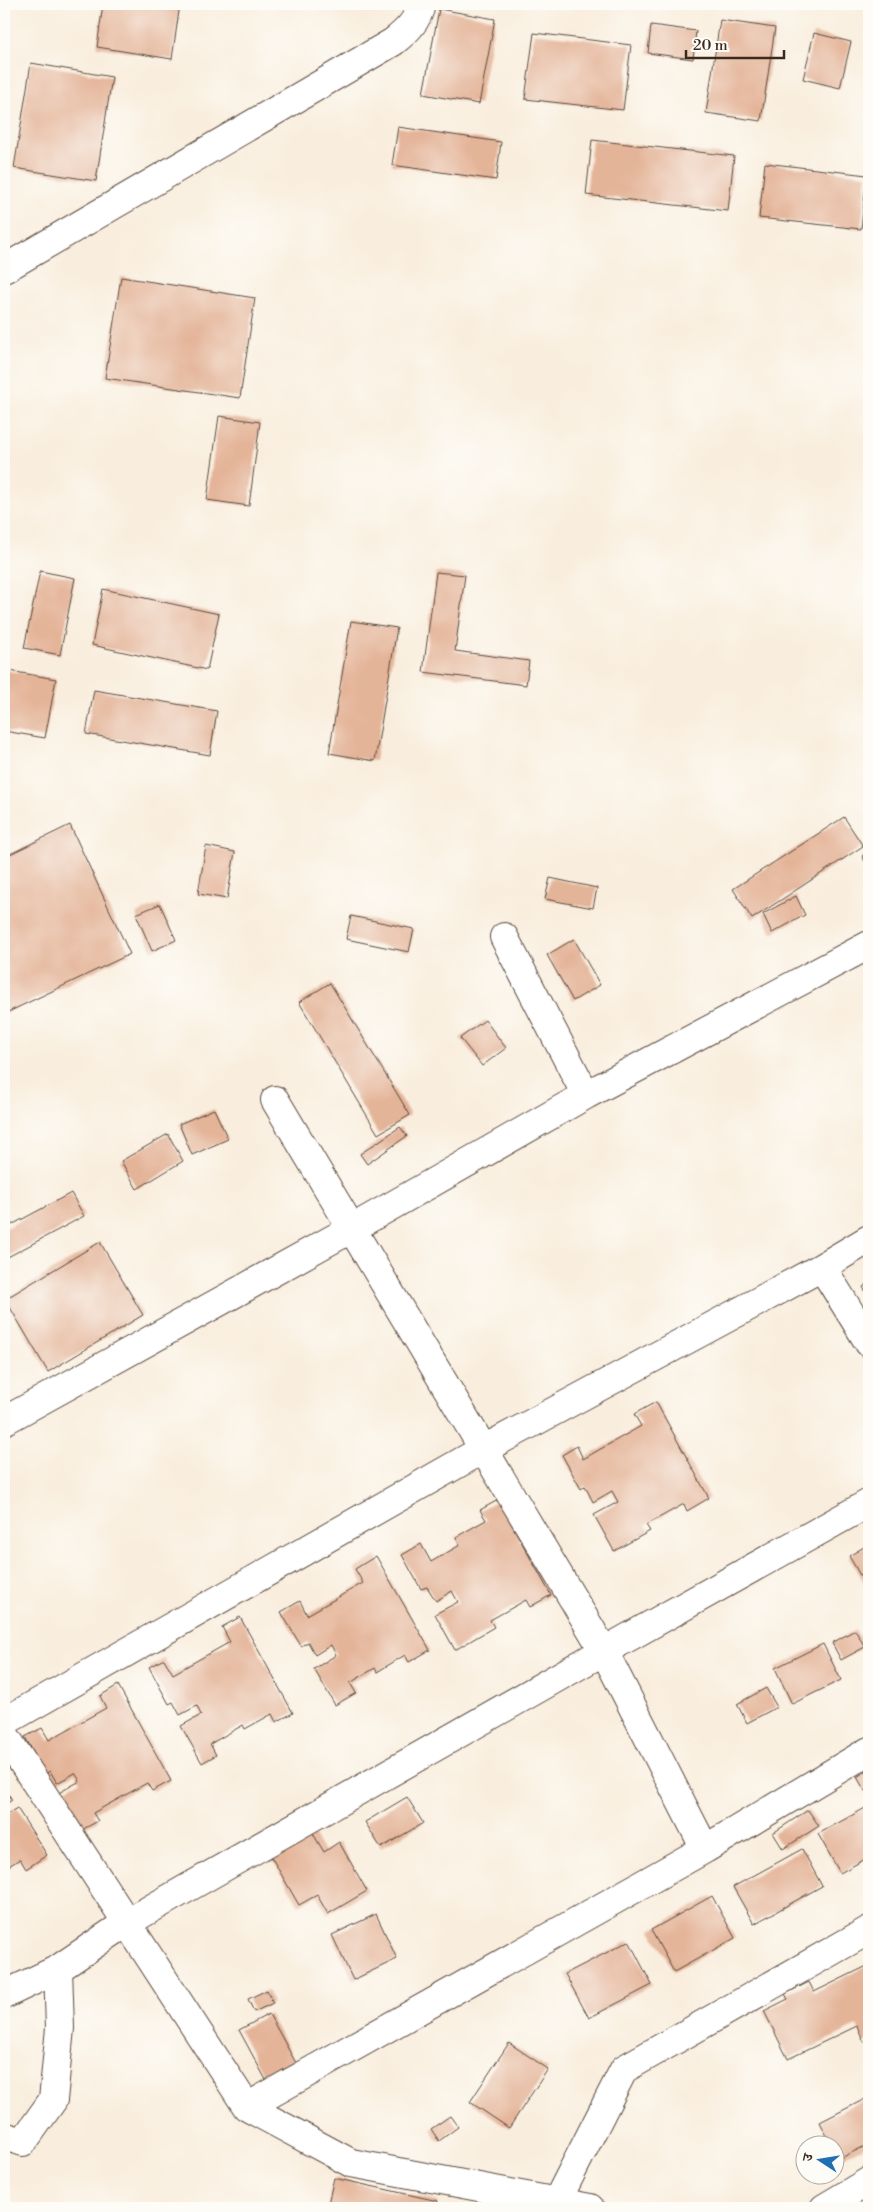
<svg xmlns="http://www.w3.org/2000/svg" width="873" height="2212" viewBox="0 0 873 2212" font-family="'Libre Bodoni','Noto Serif Devanagari',serif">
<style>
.building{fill:#e4b498}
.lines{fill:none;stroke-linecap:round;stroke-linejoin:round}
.street-casing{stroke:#58473b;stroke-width:30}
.street{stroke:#fff;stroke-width:28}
</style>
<rect width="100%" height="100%" fill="#fdfcf7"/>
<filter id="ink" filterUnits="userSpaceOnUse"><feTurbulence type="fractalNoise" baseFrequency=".02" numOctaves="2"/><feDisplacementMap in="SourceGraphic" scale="10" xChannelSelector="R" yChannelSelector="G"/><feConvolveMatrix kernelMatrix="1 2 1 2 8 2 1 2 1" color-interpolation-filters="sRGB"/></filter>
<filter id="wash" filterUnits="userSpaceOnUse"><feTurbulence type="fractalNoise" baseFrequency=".0096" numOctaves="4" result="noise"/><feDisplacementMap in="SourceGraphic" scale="20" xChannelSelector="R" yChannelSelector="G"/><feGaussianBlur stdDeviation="1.12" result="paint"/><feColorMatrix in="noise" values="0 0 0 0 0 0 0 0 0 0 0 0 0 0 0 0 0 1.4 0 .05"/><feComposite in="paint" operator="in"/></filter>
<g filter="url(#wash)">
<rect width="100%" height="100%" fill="#f9eede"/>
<g id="blocks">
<!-- building -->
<path class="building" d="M 103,4 L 180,4 L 172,59 L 97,47 Z
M 439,9 L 495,19 L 479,104 L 423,94 Z
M 720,20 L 775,28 L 761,121 L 706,113 Z
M 651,25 L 696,31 L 693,59 L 648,53 Z
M 534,33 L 631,45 L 623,110 L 525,99 Z
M 814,33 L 851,42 L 840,88 L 803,79 Z
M 31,63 L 112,77 L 96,181 L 14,168 Z
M 398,127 L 501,142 L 496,180 L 392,165 Z
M 592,140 L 734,156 L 728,211 L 586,195 Z
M 765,163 L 867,175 L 861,229 L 759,218 Z
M 121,277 L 255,298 L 240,398 L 105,378 Z
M 219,416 L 260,422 L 249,506 L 207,500 Z
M 40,571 L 75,578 L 60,655 L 24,648 Z
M 436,572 L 465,575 L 455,651 L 529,661 L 526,685 L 423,672 Z
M 103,589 L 219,614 L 207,670 L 92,645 Z
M 351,621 L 397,628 L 375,761 L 329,753 Z
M 4,670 L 56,679 L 45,738 L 4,731 Z
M 94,690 L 217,711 L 210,755 L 86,734 Z
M 844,817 L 863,846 L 752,919 L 733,889 Z
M 70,825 L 130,954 L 4,1014 L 4,857 Z
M 206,846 L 235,852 L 227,899 L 198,894 Z
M 869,852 L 869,869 L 862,856 Z
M 550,878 L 597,888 L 593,908 L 545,899 Z
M 796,896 L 805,915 L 772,933 L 763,914 Z
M 160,904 L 176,940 L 152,951 L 136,914 Z
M 351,916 L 414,929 L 409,952 L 346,939 Z
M 574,939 L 600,985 L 573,1001 L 547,955 Z
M 330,983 L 410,1115 L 378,1134 L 299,1002 Z
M 485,1020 L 506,1048 L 482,1066 L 460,1038 Z
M 214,1109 L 228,1139 L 192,1155 L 179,1124 Z
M 400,1127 L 407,1136 L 367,1164 L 360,1154 Z
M 168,1134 L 183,1161 L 137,1189 L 121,1161 Z
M 71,1193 L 84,1216 L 4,1259 L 4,1229 Z
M 100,1242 L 143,1315 L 48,1372 L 5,1299 Z
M 869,1283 L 869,1298 L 863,1287 Z
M 656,1402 L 709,1498 L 687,1511 L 684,1504 L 646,1525 L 650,1531 L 614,1551 L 594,1515 L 618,1502 L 612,1491 L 593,1502 L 585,1486 L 581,1489 L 562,1455 L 577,1446 L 583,1459 L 641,1426 L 634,1414 Z
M 498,1500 L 551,1595 L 530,1607 L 526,1600 L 490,1620 L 494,1627 L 455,1650 L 435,1614 L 458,1602 L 452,1591 L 436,1601 L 427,1587 L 421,1589 L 402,1555 L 421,1544 L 431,1562 L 460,1545 L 456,1537 L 486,1520 L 480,1510 Z
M 869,1544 L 869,1591 L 849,1556 Z
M 376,1556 L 430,1650 L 409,1662 L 405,1655 L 377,1672 L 375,1668 L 350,1683 L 356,1693 L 335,1705 L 314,1669 L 336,1655 L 331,1645 L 315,1655 L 308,1642 L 301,1646 L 281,1612 L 300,1601 L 307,1615 L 363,1583 L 355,1569 Z
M 240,1617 L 293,1713 L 276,1722 L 272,1714 L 245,1729 L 243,1725 L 210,1744 L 216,1755 L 202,1763 L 181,1726 L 201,1715 L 197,1706 L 180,1715 L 173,1702 L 169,1704 L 149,1667 L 164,1659 L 173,1674 L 230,1642 L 222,1627 Z
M 855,1630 L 865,1647 L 841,1660 L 832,1643 Z
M 823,1644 L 841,1680 L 792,1704 L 775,1668 Z
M 118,1685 L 171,1781 L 152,1791 L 147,1783 L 93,1813 L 98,1821 L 76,1833 L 55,1795 L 80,1781 L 75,1773 L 57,1783 L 50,1771 L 45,1774 L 25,1737 L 42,1728 L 49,1740 L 106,1708 L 100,1696 Z
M 766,1688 L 777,1707 L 747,1723 L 737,1704 Z
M 869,1769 L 869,1788 L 865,1791 L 857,1777 Z
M 4,1786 L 12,1800 L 4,1805 Z
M 407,1797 L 423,1823 L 381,1848 L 365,1822 Z
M 869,1806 L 869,1857 L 840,1873 L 818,1834 Z
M 17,1808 L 47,1855 L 26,1869 L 20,1859 L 4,1869 L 4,1816 Z
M 808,1810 L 819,1826 L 783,1849 L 773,1833 Z
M 312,1832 L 324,1852 L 339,1842 L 367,1891 L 328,1914 L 317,1895 L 299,1905 L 270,1855 Z
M 802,1849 L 822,1886 L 754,1924 L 733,1887 Z
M 712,1896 L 735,1938 L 674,1972 L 651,1930 Z
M 376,1914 L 397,1959 L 353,1980 L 332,1935 Z
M 629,1941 L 652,1985 L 589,2018 L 565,1974 Z
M 869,1965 L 869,2040 L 864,2042 L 857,2026 L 788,2059 L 764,2011 L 788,1999 L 785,1994 L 809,1982 L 814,1992 Z
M 267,1990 L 273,2003 L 254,2012 L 248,1999 Z
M 269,2014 L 296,2063 L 266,2080 L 239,2030 Z
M 509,2043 L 548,2069 L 509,2128 L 470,2102 Z
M 869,2097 L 869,2144 L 839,2159 L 836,2153 L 836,2144 L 831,2144 L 820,2122 Z
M 450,2116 L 458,2127 L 439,2141 L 431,2129 Z
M 334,2178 L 438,2201 L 436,2208 L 327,2208 Z"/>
</g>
</g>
<g filter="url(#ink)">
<use href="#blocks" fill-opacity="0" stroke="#58473b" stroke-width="1"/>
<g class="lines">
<defs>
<path id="street" d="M 4,269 L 393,42 C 406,32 418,21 421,4
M 504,937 L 586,1095
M 275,1100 L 604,1651 L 705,1849
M 822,1267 L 869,1343
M 4,1421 L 351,1229 L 586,1095 L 869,945
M 4,1722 L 482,1450 L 822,1267 L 869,1239
M 4,1734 L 247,2107 L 351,2163 L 590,2208
M 4,1995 L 58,1969 L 126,1923 L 604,1651 L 869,1503
M 247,2107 L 705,1849 L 869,1751
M 4,2136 L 23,2142 L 53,2100 L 60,2028 L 58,1969
M 556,2203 L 624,2069 L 869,1930
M 824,2208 L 869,2181"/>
</defs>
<!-- street casing -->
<use href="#street" class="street-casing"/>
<!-- street -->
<use href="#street" class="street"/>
</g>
</g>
<!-- margin -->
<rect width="873" height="2212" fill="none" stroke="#fdfcf7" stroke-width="20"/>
<!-- north arrow -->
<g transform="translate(820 2160) rotate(282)"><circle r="24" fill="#fdfcf7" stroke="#afa8a0"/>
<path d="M0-4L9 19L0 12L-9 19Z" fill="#1f6fb2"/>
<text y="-8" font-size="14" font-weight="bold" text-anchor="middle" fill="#3b2a1e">उ</text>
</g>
<!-- scale -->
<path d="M686 50v8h98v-8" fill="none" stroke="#3b2a1e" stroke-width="2.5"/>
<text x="693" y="50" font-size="15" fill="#3b2a1e" stroke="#fdfcf7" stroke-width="4" paint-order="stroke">20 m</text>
</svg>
